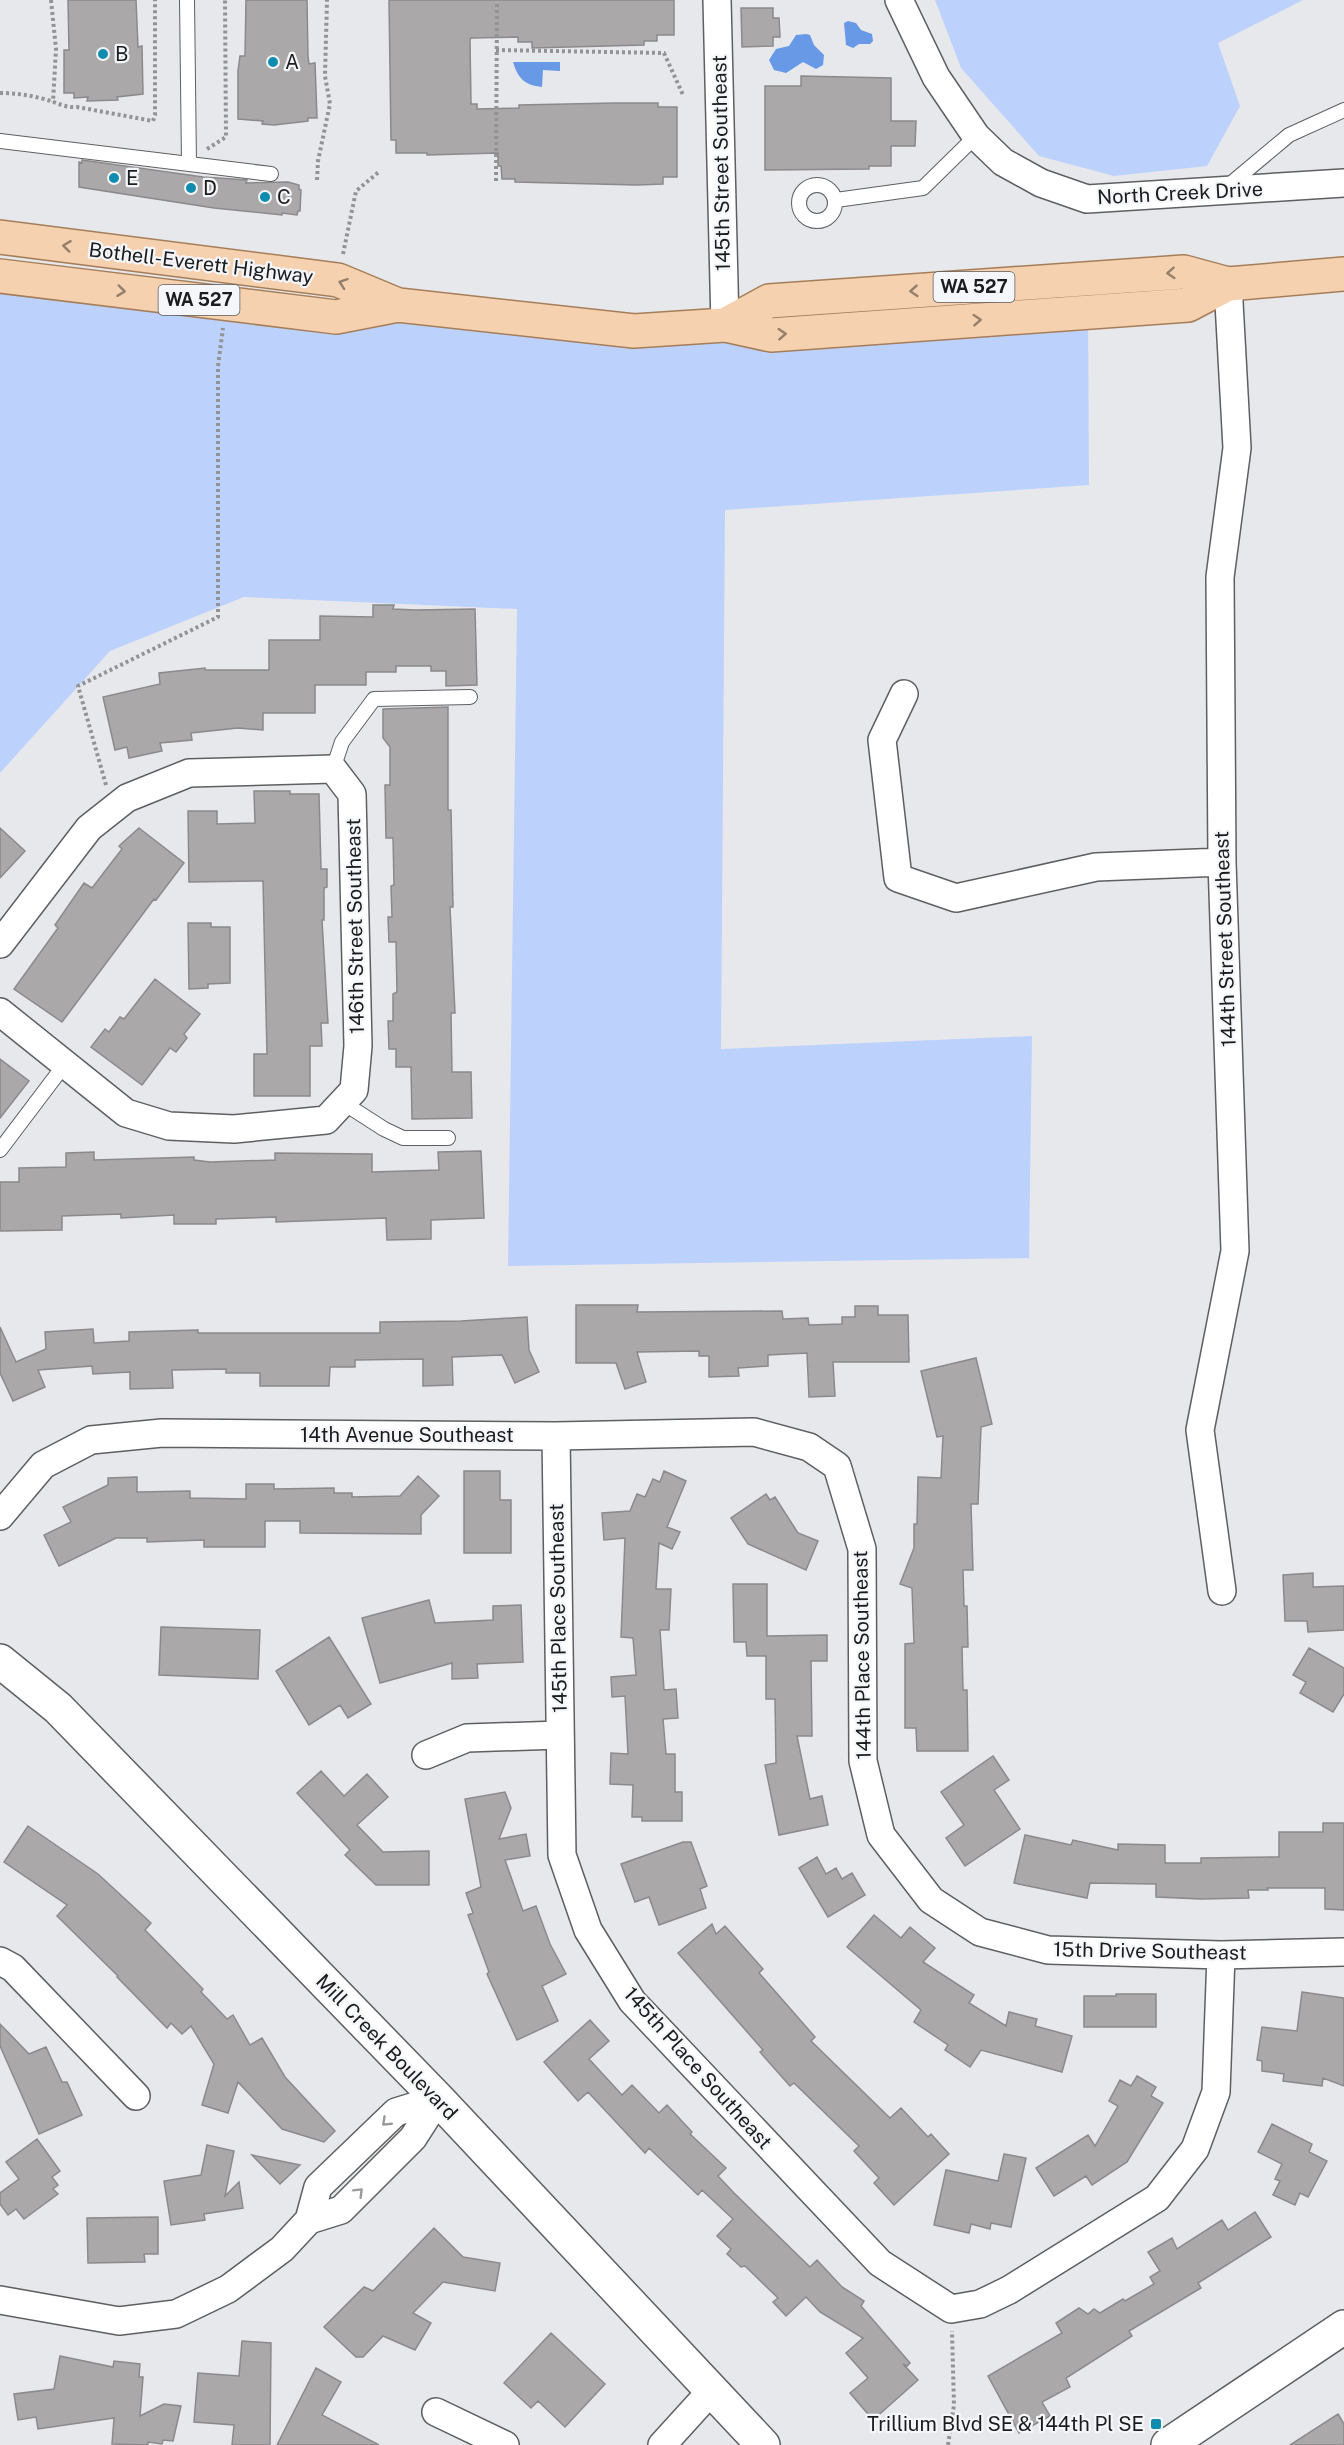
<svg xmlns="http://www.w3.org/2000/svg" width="1344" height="2445" viewBox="0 0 1344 2445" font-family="'Public Sans',sans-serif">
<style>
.green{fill:#bdd1fd}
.water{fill:#6799e7}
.building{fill:#aba8aa;stroke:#8b898b;stroke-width:1.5}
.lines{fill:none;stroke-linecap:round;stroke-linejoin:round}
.lane-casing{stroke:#5e5f61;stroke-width:16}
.street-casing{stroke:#5e5f61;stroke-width:30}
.secondary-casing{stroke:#5e5f61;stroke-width:36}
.primary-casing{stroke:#a57e59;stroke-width:36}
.path{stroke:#929395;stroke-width:4;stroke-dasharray:3 3;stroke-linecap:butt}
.lane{stroke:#fff;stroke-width:14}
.street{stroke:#fff;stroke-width:27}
.secondary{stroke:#fff;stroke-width:33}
.primary{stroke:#f6d1af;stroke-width:33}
.oneway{stroke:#93806d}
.oneway2{stroke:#989999}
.poi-dot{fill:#108dae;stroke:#f4f6f9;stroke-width:2}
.labels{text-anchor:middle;stroke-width:4.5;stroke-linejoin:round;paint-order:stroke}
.shield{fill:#f4f6f9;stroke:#5c5d5f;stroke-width:1.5}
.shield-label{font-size:18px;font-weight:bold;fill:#1b1c1d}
.poi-label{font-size:20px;fill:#1b1c1d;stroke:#f4f6f9;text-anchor:start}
.street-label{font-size:20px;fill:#1b1c1d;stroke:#f4f6f9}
</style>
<rect width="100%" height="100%" fill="#e7e8eb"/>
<!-- green -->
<path class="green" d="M 935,0 L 1303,0 L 1218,43 L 1240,106 L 1207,166 L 1114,176 L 1039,156 L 961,68 Z
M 0,276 L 336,317 L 725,325 L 1088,312 L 1089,485 L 725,510 L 721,1049 L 1032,1036 L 1029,1258 L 508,1266 L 517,609 L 244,597 L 110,651 L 0,773 Z"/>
<!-- water -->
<path class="water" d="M 848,21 L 856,23 L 861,30 L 872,34 L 873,41 L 870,44 L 859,44 L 853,48 L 846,45 L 844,23 Z
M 806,34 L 810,35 L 814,45 L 824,55 L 823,65 L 816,69 L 803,62 L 786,73 L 774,70 L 769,60 L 776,49 L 789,46 L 796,35 Z
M 513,62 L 560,62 L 560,71 L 543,70 L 542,87 C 525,85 518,79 513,62 Z"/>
<!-- building -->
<path class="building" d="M 68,0 L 136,0 L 138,47 L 142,46 L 143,94 L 117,97 L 118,100 L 87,101 L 88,97 L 74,98 L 74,93 L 64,93 L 64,50 L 69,50 Z
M 246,0 L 307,0 L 308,56 L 309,64 L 315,63 L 317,118 L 308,118 L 308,121 L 274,125 L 262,124 L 263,121 L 238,119 L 238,71 L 240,56 L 245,56 Z
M 389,0 L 674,0 L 674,35 L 657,35 L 657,41 L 644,41 L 644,45 L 532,48 L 532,42 L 518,42 L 518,37 L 471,38 L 470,40 L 471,104 L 477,104 L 477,109 L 519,108 L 519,105 L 615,103 L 658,103 L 658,107 L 677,107 L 677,177 L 663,177 L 663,184 L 637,185 L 515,182 L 515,179 L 502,179 L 501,166 L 498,166 L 498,153 L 427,155 L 427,153 L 396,153 L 396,140 L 391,140 Z
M 741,8 L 773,8 L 773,18 L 779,18 L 780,37 L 773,37 L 773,46 L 742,47 Z
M 801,76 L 891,78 L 891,121 L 916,121 L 915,146 L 891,146 L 891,166 L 869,166 L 869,169 L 765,170 L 765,86 L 801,86 Z
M 82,160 L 203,177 L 247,180 L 246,183 L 288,182 L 299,185 L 299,189 L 301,190 L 300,211 L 298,211 L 297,215 L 282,213 L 282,215 L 214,208 L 79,187 L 79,162 L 82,163 Z
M 373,605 L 394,605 L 393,609 L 415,610 L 475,609 L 477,685 L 446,686 L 446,671 L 431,671 L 431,666 L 396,666 L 396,672 L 366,672 L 366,685 L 315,685 L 315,713 L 263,713 L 263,730 L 238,728 L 191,733 L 192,740 L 160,743 L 162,751 L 129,758 L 127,747 L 115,750 L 103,697 L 160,684 L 159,673 L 205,668 L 205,670 L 269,670 L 269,640 L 320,640 L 320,616 L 373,617 Z
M 448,707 L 448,810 L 451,810 L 453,907 L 450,907 L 455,1013 L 451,1013 L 452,1072 L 471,1072 L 472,1118 L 412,1119 L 411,1067 L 396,1067 L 396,1049 L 389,1049 L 388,1021 L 393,1021 L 393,994 L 397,992 L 396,942 L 389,942 L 388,917 L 392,917 L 391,886 L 394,885 L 393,838 L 386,838 L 385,785 L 390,785 L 390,747 L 383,738 L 383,709 Z
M 254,791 L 290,791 L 290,794 L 319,794 L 321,869 L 327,869 L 327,887 L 324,888 L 324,920 L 322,920 L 328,1023 L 321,1023 L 322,1046 L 310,1046 L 310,1096 L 254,1096 L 254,1054 L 267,1054 L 263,881 L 189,882 L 188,811 L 217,811 L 217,824 L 255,823 Z
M 0,828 L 25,851 L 0,878 Z
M 139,828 L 184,863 L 156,900 L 154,899 L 62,1022 L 14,989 L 58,928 L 55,925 L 84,883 L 92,888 L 122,849 L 119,846 Z
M 188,923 L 211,923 L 211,927 L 230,927 L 230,983 L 208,984 L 208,988 L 189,989 Z
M 155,979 L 200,1014 L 184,1034 L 187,1038 L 176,1052 L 170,1048 L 142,1085 L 91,1047 L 105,1029 L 109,1032 L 120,1017 L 124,1019 Z
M 0,1059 L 29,1081 L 0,1118 Z
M 481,1151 L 484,1218 L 431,1220 L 431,1239 L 387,1240 L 386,1218 L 276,1222 L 276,1217 L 216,1219 L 216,1224 L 174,1224 L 174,1215 L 121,1218 L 121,1214 L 62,1216 L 62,1230 L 0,1231 L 0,1182 L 19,1182 L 19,1168 L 66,1167 L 66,1153 L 94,1152 L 94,1160 L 194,1157 L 194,1160 L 210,1162 L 275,1160 L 275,1153 L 372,1154 L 372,1172 L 439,1170 L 438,1152 Z
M 576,1305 L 638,1305 L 637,1312 L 782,1311 L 783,1319 L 808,1318 L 809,1325 L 842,1324 L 842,1317 L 855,1317 L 855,1306 L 878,1306 L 878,1315 L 908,1315 L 909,1362 L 833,1362 L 835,1396 L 809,1397 L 807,1353 L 768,1355 L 768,1366 L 738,1368 L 739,1376 L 709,1377 L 709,1356 L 699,1356 L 699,1351 L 637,1352 L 646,1382 L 625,1389 L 616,1363 L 576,1363 Z
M 527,1317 L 529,1350 L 539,1372 L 515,1383 L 502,1355 L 452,1357 L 453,1385 L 423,1386 L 423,1359 L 355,1360 L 355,1367 L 330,1367 L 329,1386 L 260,1386 L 260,1373 L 226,1373 L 226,1369 L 172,1370 L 173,1388 L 130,1389 L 130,1372 L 93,1374 L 92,1366 L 38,1370 L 45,1387 L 13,1401 L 0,1373 L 0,1327 L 16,1362 L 46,1349 L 45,1332 L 93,1329 L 94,1343 L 129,1341 L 129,1332 L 198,1330 L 198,1333 L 380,1333 L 380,1322 L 461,1321 Z
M 976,1358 L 992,1424 L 981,1427 L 978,1504 L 971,1504 L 973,1570 L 963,1570 L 964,1606 L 967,1606 L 968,1647 L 962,1647 L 963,1690 L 967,1690 L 968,1751 L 917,1751 L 916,1728 L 905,1728 L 905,1644 L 914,1643 L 912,1588 L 900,1584 L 914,1548 L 914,1524 L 917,1524 L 918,1477 L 941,1478 L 943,1436 L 937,1437 L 921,1371 Z
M 464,1471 L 500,1471 L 500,1500 L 511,1500 L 511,1553 L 464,1553 Z
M 664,1471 L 686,1481 L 667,1527 L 680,1532 L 672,1549 L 659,1543 L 656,1589 L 671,1589 L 669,1630 L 660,1630 L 664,1690 L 676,1689 L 678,1718 L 663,1719 L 666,1754 L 675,1754 L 675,1792 L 682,1792 L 682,1821 L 642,1821 L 642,1817 L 632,1817 L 633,1785 L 610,1784 L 611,1753 L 628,1754 L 625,1696 L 612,1697 L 611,1677 L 636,1675 L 633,1638 L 621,1637 L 625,1538 L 604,1540 L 602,1513 L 630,1511 L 637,1494 L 645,1497 L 653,1479 L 660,1482 Z
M 418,1476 L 439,1496 L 421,1515 L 421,1534 L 300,1533 L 300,1521 L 265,1521 L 265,1547 L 204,1547 L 204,1540 L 147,1542 L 147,1538 L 116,1538 L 59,1566 L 44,1535 L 71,1522 L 63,1507 L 108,1485 L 108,1478 L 137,1477 L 137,1492 L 190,1491 L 190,1498 L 246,1499 L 246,1484 L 274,1484 L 274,1489 L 334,1488 L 334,1493 L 352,1493 L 352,1497 L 400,1496 Z
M 766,1494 L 770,1500 L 775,1497 L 798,1533 L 818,1541 L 806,1570 L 748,1544 L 731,1518 Z
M 1313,1573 L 1313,1587 L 1344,1586 L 1344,1630 L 1308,1632 L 1307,1621 L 1285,1621 L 1283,1575 Z
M 733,1584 L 767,1584 L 767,1636 L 827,1635 L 827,1661 L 811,1661 L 812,1736 L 797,1736 L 810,1799 L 822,1796 L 828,1825 L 779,1835 L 765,1765 L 776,1763 L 775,1699 L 766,1699 L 766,1656 L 747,1656 L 746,1642 L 734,1642 Z
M 429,1600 L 435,1623 L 493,1620 L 493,1606 L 521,1605 L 523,1662 L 477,1664 L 478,1678 L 452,1679 L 452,1663 L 380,1683 L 362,1618 Z
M 161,1627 L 260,1630 L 258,1679 L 159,1675 Z
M 329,1637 L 371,1704 L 348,1718 L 340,1705 L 309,1725 L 276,1671 Z
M 1309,1648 L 1344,1668 L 1344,1694 L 1333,1712 L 1300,1693 L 1306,1682 L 1293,1675 Z
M 993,1756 L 1009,1780 L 994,1790 L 1020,1829 L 965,1866 L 946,1838 L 964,1825 L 941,1792 Z
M 321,1771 L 344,1796 L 367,1774 L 388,1797 L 357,1825 L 383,1852 L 429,1851 L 429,1885 L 376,1885 L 345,1855 L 350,1850 L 297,1793 Z
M 505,1792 L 511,1808 L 499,1839 L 526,1834 L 530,1856 L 505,1860 L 523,1911 L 536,1906 L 550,1944 L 566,1974 L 542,1986 L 558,2021 L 517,2040 L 487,1974 L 489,1972 L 468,1915 L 473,1913 L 466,1893 L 481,1887 L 465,1799 Z
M 1323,1823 L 1344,1823 L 1344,1910 L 1325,1909 L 1325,1888 L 1267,1888 L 1268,1890 L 1248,1890 L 1249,1898 L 1201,1899 L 1156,1897 L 1156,1884 L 1090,1883 L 1087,1898 L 1014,1883 L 1025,1835 L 1071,1845 L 1073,1840 L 1118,1850 L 1118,1844 L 1165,1845 L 1165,1863 L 1201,1863 L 1201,1858 L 1279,1857 L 1279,1832 L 1323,1832 Z
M 28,1826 L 98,1874 L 151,1923 L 145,1930 L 203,1989 L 201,1992 L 227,2019 L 233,2015 L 250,2045 L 262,2038 L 285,2077 L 335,2131 L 324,2142 L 282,2129 L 238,2082 L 228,2113 L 202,2105 L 214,2064 L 191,2026 L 182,2034 L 171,2023 L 167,2028 L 117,1977 L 118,1976 L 57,1916 L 67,1905 L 4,1862 Z
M 683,1842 L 691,1842 L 707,1886 L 700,1889 L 706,1908 L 659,1925 L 649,1897 L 635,1902 L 621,1864 Z
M 817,1857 L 826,1874 L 836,1868 L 842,1879 L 852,1873 L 865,1895 L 828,1917 L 799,1868 Z
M 874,1915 L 901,1938 L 910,1927 L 935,1948 L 923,1962 L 974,1995 L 969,2003 L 1006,2026 L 1009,2012 L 1037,2019 L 1035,2026 L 1072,2036 L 1062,2072 L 981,2050 L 970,2067 L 945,2050 L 948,2045 L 914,2022 L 921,2010 L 847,1947 Z
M 712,1924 L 716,1934 L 725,1926 L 763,1969 L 759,1973 L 815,2037 L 811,2041 L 890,2118 L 901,2108 L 928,2137 L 931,2134 L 949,2154 L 894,2205 L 874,2183 L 879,2178 L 854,2151 L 859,2146 L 794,2083 L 790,2086 L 760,2052 L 763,2050 L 678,1953 Z
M 1302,1992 L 1344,1998 L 1344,2086 L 1323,2078 L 1322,2086 L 1283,2081 L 1284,2074 L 1262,2071 L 1262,2061 L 1257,2060 L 1262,2027 L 1297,2031 Z
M 1116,1994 L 1156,1994 L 1156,2027 L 1084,2027 L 1084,1996 L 1116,1996 Z
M 590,2020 L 609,2041 L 589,2059 L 622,2095 L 632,2085 L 659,2113 L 667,2105 L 692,2132 L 690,2134 L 726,2168 L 718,2176 L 734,2193 L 810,2267 L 817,2260 L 842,2287 L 864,2301 L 861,2306 L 910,2363 L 907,2366 L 903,2364 L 918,2380 L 873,2420 L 850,2393 L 868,2378 L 846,2353 L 863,2338 L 820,2312 L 806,2297 L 786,2316 L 773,2302 L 778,2298 L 745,2266 L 741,2267 L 727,2254 L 731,2249 L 717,2236 L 733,2219 L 702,2190 L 698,2195 L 649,2148 L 645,2153 L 588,2092 L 578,2101 L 544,2062 Z
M 0,2024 L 29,2054 L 46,2047 L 62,2082 L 67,2082 L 82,2115 L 39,2134 L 0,2046 Z
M 1137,2076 L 1156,2087 L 1151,2096 L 1163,2103 L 1127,2162 L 1092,2185 L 1086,2176 L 1054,2196 L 1036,2168 L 1088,2135 L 1095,2146 L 1118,2106 L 1109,2101 L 1120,2080 L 1131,2086 Z
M 1272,2124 L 1312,2144 L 1309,2152 L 1327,2161 L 1308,2197 L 1300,2193 L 1295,2205 L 1273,2195 L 1280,2181 L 1275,2179 L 1282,2164 L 1258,2152 Z
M 37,2139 L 60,2171 L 52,2177 L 58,2185 L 53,2189 L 58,2194 L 24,2219 L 16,2209 L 8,2215 L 0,2204 L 0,2193 L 19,2179 L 6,2162 Z
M 207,2145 L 234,2151 L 225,2196 L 239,2182 L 243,2208 L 204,2214 L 205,2220 L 171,2225 L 164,2181 L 201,2175 Z
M 1004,2154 L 1026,2158 L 1011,2227 L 991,2223 L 990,2229 L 971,2224 L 969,2233 L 934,2225 L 946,2170 L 998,2181 Z
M 252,2155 L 300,2165 L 280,2184 Z
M 1255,2212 L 1271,2237 L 1198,2283 L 1201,2288 L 1129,2331 L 1132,2336 L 1066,2378 L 1070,2387 L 1042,2402 L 1050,2416 L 1019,2433 L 988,2376 L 1062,2333 L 1056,2323 L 1079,2308 L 1088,2314 L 1094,2309 L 1100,2313 L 1123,2299 L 1125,2301 L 1154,2284 L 1150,2277 L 1160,2271 L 1148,2252 L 1172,2238 L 1177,2249 L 1222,2220 L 1228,2230 Z
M 158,2217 L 158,2254 L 144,2254 L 145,2262 L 88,2263 L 87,2218 Z
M 434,2228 L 463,2257 L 500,2263 L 495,2291 L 443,2282 L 413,2313 L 431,2323 L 415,2350 L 383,2336 L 363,2357 L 356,2357 L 324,2327 L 364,2287 L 373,2291 Z
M 551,2333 L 605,2384 L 565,2427 L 538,2401 L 531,2408 L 504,2383 Z
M 242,2341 L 271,2343 L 270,2445 L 232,2445 L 234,2425 L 194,2422 L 198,2373 L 239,2376 Z
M 60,2356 L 113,2367 L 114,2361 L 140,2364 L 139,2377 L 143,2377 L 140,2416 L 164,2404 L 181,2406 L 173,2441 L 163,2440 L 162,2444 L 148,2442 L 148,2445 L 112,2444 L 114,2418 L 38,2429 L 36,2417 L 18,2420 L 14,2394 L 54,2389 Z
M 316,2368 L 341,2382 L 322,2415 L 379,2445 L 277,2445 Z
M 1338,2414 L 1344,2424 L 1344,2445 L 1290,2445 Z"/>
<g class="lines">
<defs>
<path id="lane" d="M 187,0 L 189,164
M 0,141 L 271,174
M799 203a18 18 0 1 1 36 0a18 18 0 1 1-36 0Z
M 1228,186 L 1289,135 L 1344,110
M 836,200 L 923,188 L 976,136
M 333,769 L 342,742 L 374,699 L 470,697
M 342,1102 L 384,1129 L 403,1138 L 448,1138
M 0,1150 L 65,1064"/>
<path id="street" d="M 717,0 L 725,325
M 899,0 L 936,77 L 976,136 L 1003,162 L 1041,183 L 1087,199 L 1344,183
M 904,694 L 882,740 L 898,878 L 956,898 L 1096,867 L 1222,862
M 0,944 L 89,828 L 127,798 L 189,773 L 333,769 L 352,794 L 358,1046 L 354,1090 L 326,1120 L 234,1129 L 169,1126 L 126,1113 L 0,1012
M 556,1436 L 562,1855 L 588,1930 L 632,2001 L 880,2263 L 951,2309 L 980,2304 L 1009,2290 L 1157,2198 L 1195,2149 L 1216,2092 L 1221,1955
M 0,1516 L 43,1465 L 91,1440 L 162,1433 L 556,1436 L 754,1432 L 809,1447 L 837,1466 L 862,1549 L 863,1761 L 881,1835 L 931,1900 L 980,1932 L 1048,1950 L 1221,1955 L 1344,1952
M 1222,1591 L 1200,1430 L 1235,1251 L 1222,862 L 1220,577 L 1237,448 L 1228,284
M 426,1755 L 467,1738 L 560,1735
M 0,1961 L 13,1968 L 136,2096
M 309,2220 L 341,2210 L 413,2138 L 438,2099
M 0,2300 L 119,2321 L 176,2314 L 228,2289 L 282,2249 L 309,2220 L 318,2187 L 396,2112 L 438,2099
M 436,2412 L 505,2445
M 662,2445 L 712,2390"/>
<path id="secondary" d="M 0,1661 L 58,1708 L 438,2099 L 763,2445
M 1168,2445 L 1344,2327"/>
<path id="primary" d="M 0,237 L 338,280 L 398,305 L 634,331 L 725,325 L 771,335 L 1188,305 L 1228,284
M 0,276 L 336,317 L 398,305
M 725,325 L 769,301 L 1184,272 L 1228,284 L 1344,274"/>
</defs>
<!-- lane casing -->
<use href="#lane" class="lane-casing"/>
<!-- street casing -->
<use href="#street" class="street-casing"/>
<!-- secondary casing -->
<use href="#secondary" class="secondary-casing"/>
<!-- primary casing -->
<use href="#primary" class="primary-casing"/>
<!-- path -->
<path class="path" d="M 51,0 L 56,49 L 53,102
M 496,50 L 664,53 L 683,95
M 0,93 C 15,93 29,95 44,99 C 56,102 64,108 77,107 L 153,121 L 155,115 L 155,0
M 207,149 L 226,137 L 225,0
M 317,180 L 318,161 L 330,104 L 325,76 L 327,0
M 496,181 L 497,0
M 343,254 L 356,191 L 380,171
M 106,785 L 78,686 L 218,617 L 218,366 L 223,328
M 948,2445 L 954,2405 L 952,2331"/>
<!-- lane -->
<use href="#lane" class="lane"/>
<!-- street -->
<use href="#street" class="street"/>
<!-- secondary -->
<use href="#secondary" class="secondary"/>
<!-- primary -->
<use href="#primary" class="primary"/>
</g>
<!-- one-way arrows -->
<defs><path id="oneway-chevron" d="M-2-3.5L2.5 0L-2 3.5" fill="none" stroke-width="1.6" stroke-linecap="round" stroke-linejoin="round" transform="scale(1.5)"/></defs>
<g class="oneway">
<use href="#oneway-chevron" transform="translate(67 246) rotate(-173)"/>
<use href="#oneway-chevron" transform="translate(1171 273) rotate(176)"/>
<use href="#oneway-chevron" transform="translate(343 283) rotate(-161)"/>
<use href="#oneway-chevron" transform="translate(121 291) rotate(7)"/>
<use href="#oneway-chevron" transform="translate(914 291) rotate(176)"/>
<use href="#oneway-chevron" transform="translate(977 320) rotate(-4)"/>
<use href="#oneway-chevron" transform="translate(782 334) rotate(-4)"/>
</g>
<g class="oneway2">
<use href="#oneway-chevron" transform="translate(386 2122) rotate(136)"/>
<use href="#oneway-chevron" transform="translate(359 2192) rotate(-45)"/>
</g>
<!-- markers -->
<g class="poi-dot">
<circle cx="103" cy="54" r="6"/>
<circle cx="273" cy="62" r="6"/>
<circle cx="114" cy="178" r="6"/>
<circle cx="191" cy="188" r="6"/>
<circle cx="265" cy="197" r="6"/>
<rect x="1150" y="2418" width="12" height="12" rx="3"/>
</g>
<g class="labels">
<!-- shield labels -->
<g class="shield">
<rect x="933.5" y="272" width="81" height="30" rx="4.5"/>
<rect x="158.5" y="285" width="81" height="30" rx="4.5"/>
</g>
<g class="shield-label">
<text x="974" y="293">WA 527</text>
<text x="199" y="306">WA 527</text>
</g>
<!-- poi labels -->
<g class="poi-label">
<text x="115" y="61">B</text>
<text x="285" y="69">A</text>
<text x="126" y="185">E</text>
<text x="203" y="195">D</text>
<text x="277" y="204">C</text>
<text x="1144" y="2431" text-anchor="end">Trillium Blvd SE &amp; 144th Pl SE</text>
</g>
<!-- street labels -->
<g class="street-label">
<text transform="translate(721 163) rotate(-91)" y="7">145th Street Southeast</text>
<text transform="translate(1180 193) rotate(-3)" y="7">North Creek Drive</text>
<text transform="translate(201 263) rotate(7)" y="7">Bothell-Everett Highway</text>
<text transform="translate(355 926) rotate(-91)" y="7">146th Street Southeast</text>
<text transform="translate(1225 939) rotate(-92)" y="7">144th Street Southeast</text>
<text x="407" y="1442">14th Avenue Southeast</text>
<text transform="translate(558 1608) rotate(-91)" y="7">145th Place Southeast</text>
<text transform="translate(862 1655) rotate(-91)" y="7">144th Place Southeast</text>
<text transform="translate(1150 1951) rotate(1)" y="7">15th Drive Southeast</text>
<text transform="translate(387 2047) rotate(46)" y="7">Mill Creek Boulevard</text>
<text transform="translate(698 2068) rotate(48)" y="7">145th Place Southeast</text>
</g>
</g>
</svg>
